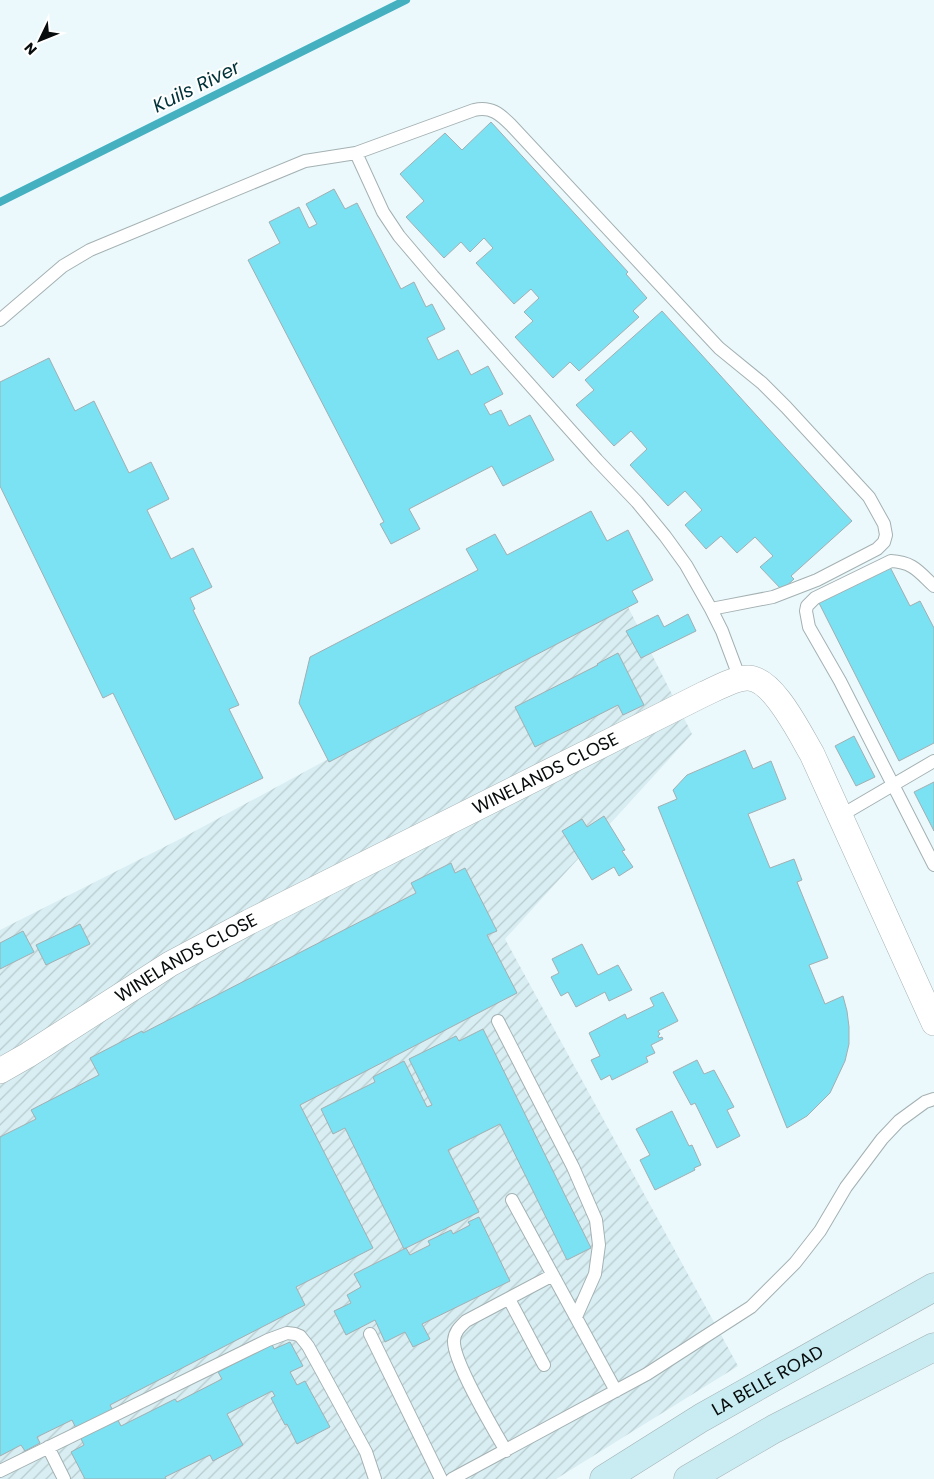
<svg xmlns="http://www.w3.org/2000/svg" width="934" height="1479" viewBox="0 0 934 1479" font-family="Poppins,sans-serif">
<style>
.industrial{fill:url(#industrial-furrows)}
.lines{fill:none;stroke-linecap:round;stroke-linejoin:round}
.stream{stroke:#45b0c0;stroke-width:8}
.building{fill:#7be2f3;stroke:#a2aeb1}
.lane-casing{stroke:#a4b1b3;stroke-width:14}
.street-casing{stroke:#a4b1b3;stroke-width:26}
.secondary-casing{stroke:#a4b1b3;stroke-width:29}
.lane{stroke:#fff;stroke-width:12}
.street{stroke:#fff;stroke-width:25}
.secondary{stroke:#c8ecf1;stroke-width:28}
.labels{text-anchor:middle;stroke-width:4;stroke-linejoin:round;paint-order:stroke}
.street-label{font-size:18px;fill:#080c0d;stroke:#fff}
.water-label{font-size:19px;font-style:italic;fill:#003239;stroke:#fff}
</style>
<defs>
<pattern id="industrial-furrows" width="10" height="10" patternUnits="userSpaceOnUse" patternTransform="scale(1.25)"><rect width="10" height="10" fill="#d8eef2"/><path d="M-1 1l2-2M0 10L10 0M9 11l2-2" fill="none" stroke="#b8cbce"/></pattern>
</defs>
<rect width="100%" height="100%" fill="#ecf9fc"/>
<!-- industrial -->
<path class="industrial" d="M 624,599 L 692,734 L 505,939 L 738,1366 L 556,1479 L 0,1479 L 0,930 L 184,837 Z"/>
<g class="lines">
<!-- stream -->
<path class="stream" d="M 0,202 L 406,0"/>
</g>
<!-- building -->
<path class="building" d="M 491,122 L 628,272 L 626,274 L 647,298 L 633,311 L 639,317 L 579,371 L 570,362 L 553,378 L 515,337 L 533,321 L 524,312 L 539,298 L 531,289 L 514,304 L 476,263 L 493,248 L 484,238 L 470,252 L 461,242 L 444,258 L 406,217 L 424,201 L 400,174 L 445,133 L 462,150 Z
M 334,189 L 345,209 L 357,203 L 401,289 L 414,282 L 426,307 L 432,304 L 445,329 L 427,338 L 438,360 L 458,350 L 471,375 L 488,366 L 503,394 L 484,404 L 490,415 L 501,410 L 509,426 L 530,415 L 554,460 L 503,486 L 492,466 L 409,509 L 420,529 L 391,544 L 380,524 L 384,522 L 248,260 L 280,243 L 269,222 L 299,207 L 309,228 L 317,224 L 306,204 Z
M 662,311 L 852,521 L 791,576 L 794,579 L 782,590 L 760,567 L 773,556 L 755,537 L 737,553 L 721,536 L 706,549 L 685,525 L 702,510 L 685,491 L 668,506 L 630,465 L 647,449 L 631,431 L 614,446 L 576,405 L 594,390 L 585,380 Z
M 49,358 L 75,411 L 94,401 L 129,473 L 151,462 L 169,499 L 147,510 L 171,559 L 193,548 L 212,587 L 190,598 L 195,609 L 193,610 L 239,705 L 229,709 L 263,778 L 175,820 L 113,693 L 103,698 L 0,486 L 0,382 Z
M 591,511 L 607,541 L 628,530 L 653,580 L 632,591 L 638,602 L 329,762 L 299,703 L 310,657 L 478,570 L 466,549 L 495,534 L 507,555 Z
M 890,567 L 910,606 L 920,601 L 934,628 L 934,743 L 899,761 L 819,603 Z
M 688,614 L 696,631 L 641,658 L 626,631 L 658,615 L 664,627 Z
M 618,653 L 644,705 L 623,715 L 618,705 L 535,747 L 515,707 L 598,665 L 597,664 Z
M 854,736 L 875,777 L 856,786 L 835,746 Z
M 745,750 L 753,769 L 771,761 L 786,799 L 748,814 L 770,868 L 794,859 L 802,880 L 797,882 L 828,958 L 809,965 L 825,1004 L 843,996 L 847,1011 L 849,1027 L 849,1044 L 845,1061 L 830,1093 L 807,1116 L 787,1128 L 658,807 L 677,799 L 673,790 L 687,775 Z
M 934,782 L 934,831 L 914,792 Z
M 604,816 L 625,850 L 622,851 L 633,867 L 619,876 L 614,867 L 592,880 L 562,831 L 582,819 L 587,827 Z
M 451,863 L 455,873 L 465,868 L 497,931 L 487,935 L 517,993 L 300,1105 L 373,1248 L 296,1287 L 305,1305 L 110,1405 L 121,1426 L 175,1399 L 177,1402 L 222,1379 L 218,1372 L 272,1344 L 274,1349 L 290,1342 L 303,1366 L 290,1372 L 297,1385 L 305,1381 L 330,1427 L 297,1444 L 287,1424 L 285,1425 L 271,1398 L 275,1396 L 272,1391 L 227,1414 L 243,1445 L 213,1461 L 210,1455 L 165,1477 L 166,1479 L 85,1479 L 71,1452 L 84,1445 L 72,1420 L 37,1437 L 40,1443 L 25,1451 L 21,1445 L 0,1456 L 0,1137 L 36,1119 L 31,1110 L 99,1075 L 90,1058 L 142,1031 L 143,1033 L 416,893 L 411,883 Z
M 80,924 L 90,944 L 46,965 L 36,945 Z
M 23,931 L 34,952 L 0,969 L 0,943 Z
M 582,944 L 598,975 L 618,965 L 632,990 L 609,1001 L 605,992 L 576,1007 L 568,992 L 561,996 L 551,977 L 559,973 L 552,959 Z
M 663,992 L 678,1021 L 658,1031 L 660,1034 L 658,1036 L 659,1038 L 662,1037 L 663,1039 L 651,1045 L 655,1053 L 646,1057 L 648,1062 L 612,1080 L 610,1075 L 601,1080 L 591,1060 L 600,1056 L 589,1033 L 625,1014 L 627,1019 L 654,1006 L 650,998 Z
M 483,1029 L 591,1248 L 567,1260 L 500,1124 L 448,1150 L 479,1212 L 404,1249 L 345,1128 L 333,1134 L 321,1109 L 375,1082 L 373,1077 L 404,1061 L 427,1107 L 432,1105 L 409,1059 L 456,1036 L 459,1041 Z
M 697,1060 L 704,1074 L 714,1070 L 734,1107 L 727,1110 L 740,1136 L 717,1148 L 695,1103 L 691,1105 L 673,1072 Z
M 672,1111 L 689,1146 L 692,1145 L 701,1165 L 694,1168 L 695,1170 L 655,1190 L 640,1160 L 650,1155 L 636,1129 Z
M 479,1217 L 510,1281 L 422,1324 L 430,1339 L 413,1347 L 405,1332 L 385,1342 L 375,1320 L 346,1335 L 334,1311 L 351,1303 L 347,1295 L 361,1287 L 354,1274 L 406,1248 L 410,1255 L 430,1245 L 428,1241 L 451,1230 L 453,1234 L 470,1225 L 468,1222 Z"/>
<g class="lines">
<defs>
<path id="lane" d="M 356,153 L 383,212 L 399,236 L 433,276 L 597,460 L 637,502 L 665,536 L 686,565 L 711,609 L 722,631 L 740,679
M 0,320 L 63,266 L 90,250 L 305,161 L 356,153 L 474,110 C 491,106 500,114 511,125 L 719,348 L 762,383 L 786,407 L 869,497 L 884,524 L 886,535 L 884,542 L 877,549 L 817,580 L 773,597 L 711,609
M 934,586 C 919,572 913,562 891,561 L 815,598 L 807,606 L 806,611 L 809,627 L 840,681 L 934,865
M 840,816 L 934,761
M 498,1021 L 573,1167 L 596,1220 L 599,1245 L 595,1274 L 576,1317
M 512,1200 L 616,1391
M 509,1299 L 544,1365
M 370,1334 L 441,1479
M 48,1447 L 64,1479
M 506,1451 C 494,1430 452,1360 454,1340 C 455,1331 460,1327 466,1321 L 553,1275
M 0,1471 L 268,1340 L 287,1333 L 295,1334 L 300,1336 L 308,1346 L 366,1452 L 375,1479
M 452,1479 L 647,1374 L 751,1307 L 795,1263 L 820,1231 L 846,1187 L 882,1139 L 899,1121 L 925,1102 L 934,1099"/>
<g id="street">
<path id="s1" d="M 0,1071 L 28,1055 L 170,964 L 249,922 L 704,694 C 715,689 735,678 747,678 C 773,677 800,734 812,754 L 934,1023"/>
</g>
<g id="secondary">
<path id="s2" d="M 604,1479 L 701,1418 L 934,1287"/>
<path d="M 688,1479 L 774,1429 L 934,1347"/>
</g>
</defs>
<!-- lane casing -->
<use href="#lane" class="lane-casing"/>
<!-- street casing -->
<use href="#street" class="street-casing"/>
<!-- secondary casing -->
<use href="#secondary" class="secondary-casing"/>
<!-- lane -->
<use href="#lane" class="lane"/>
<!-- street -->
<use href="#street" class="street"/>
<!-- secondary -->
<use href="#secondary" class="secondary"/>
</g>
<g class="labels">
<!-- street labels -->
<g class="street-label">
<text dy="6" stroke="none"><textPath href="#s1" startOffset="622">WINELANDS CLOSE</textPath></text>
<text dy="6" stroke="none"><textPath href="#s1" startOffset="218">WINELANDS CLOSE</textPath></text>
<text dy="6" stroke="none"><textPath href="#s2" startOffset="191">LA BELLE ROAD</textPath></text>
</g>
<!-- water labels -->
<g class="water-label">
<text transform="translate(196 86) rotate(-26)" y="7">Kuils River</text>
</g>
</g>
<!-- north arrow -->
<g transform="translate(40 40) rotate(227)" stroke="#ffffff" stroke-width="4" paint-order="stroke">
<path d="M0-4L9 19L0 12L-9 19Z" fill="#080c0d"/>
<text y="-8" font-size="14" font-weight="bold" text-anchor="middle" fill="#080c0d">N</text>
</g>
</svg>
